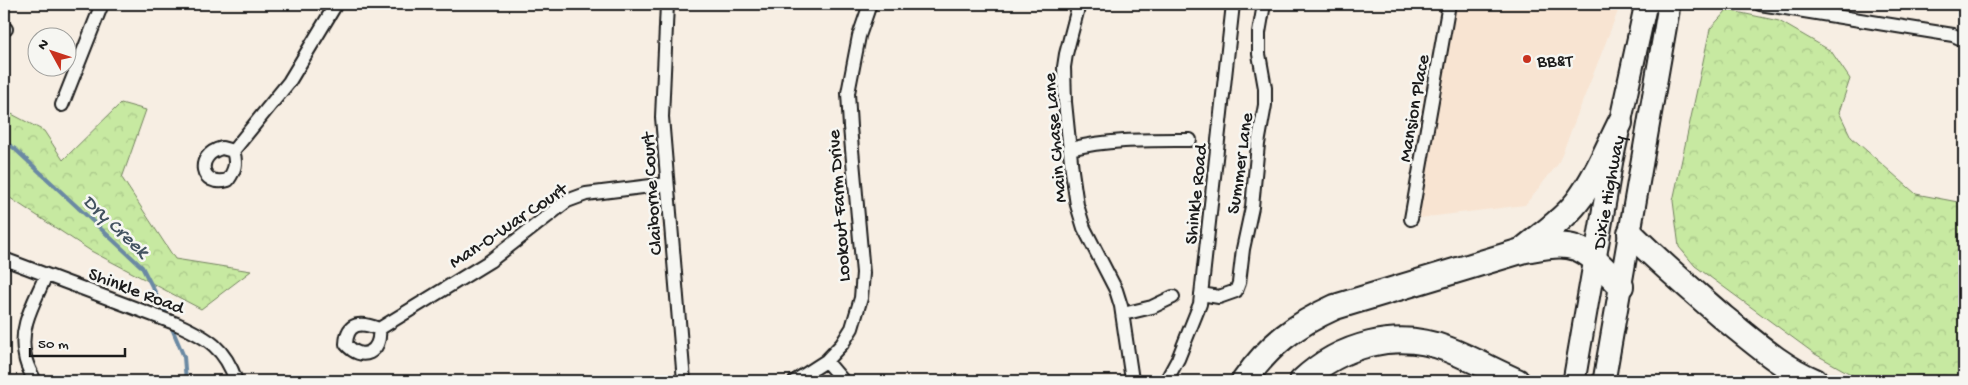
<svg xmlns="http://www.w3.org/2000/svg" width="1968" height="385" viewBox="0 0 1968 385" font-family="'Gochi Hand',sans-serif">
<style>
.built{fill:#f8e4d2}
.forest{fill:url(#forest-crowns);stroke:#72825e}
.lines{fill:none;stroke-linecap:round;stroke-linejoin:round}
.stream{stroke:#6b89a3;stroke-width:4}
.street-casing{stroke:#1c1c1c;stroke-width:16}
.primary-casing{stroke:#1c1c1c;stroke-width:25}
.highway-casing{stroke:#1c1c1c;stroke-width:28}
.street{stroke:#f6f6f2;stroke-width:12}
.primary{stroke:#f6f6f2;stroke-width:21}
.highway{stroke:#f6f6f2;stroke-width:24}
.poi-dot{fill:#c8321e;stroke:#f6f6f2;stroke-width:2}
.labels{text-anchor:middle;stroke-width:5;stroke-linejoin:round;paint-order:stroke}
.poi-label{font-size:19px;fill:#1c1c1c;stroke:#f6f6f2;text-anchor:start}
.street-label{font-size:19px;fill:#1c1c1c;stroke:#f6f6f2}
.water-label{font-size:20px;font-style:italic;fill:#435360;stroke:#f6f6f2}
</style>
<defs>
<pattern id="forest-crowns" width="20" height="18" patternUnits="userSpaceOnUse" patternTransform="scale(1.25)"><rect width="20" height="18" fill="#c7e9a1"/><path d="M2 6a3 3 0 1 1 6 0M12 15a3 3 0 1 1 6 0" fill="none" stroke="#aac78a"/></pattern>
</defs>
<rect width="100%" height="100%" fill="#f7eee3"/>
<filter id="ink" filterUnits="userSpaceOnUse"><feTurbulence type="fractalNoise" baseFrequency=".02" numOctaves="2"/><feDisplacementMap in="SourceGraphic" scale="10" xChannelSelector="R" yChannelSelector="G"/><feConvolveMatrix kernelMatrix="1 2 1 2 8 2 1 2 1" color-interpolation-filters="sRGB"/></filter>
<g filter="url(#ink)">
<!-- built -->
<path class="built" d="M 1449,4 L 1648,4 L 1645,8 L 1620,6 L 1558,164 L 1525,205 L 1411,219 Z"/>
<!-- forest -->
<path class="forest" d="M 1727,10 L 1779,21 L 1831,51 L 1850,79 L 1839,112 L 1851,137 L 1916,194 L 1958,202 L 1964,208 L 1964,379 L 1954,381 L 1863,381 L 1815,354 L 1695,266 L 1679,247 L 1673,201 L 1710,29 Z
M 121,103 L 146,110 L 122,178 L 175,259 L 251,271 L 201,309 L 91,251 L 4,194 L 4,110 L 44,131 L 63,160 Z"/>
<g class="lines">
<!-- stream -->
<path class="stream" d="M 4,141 L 15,149 L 142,267 L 168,317
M 171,326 L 184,357 L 186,381"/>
<defs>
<path id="street" d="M 667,4 L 662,117 L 684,381
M 1079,4 L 1066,54 L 1064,67 L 1065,102 L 1072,171 L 1077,205 L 1084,228 L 1116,290 L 1121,306 L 1132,380
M 1760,4 L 1953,35 L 1964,40
M 4,28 L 6,29
M 62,105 L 102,4
M 222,148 L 233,151 C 237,163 235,170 228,180 C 200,188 194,155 222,148 Z
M 1070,149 C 1108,139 1150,140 1190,140
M 233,151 L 289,82 L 336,4
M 1411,219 L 1449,4
M 4,259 L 177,324 C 208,338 225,348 236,381
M 1201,294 L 1219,297 L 1236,291 L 1239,283 L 1243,249 L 1252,207 L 1258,144 L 1265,105 L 1265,88 L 1259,54 L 1259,33 L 1264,4
M 1123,314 L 1152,307 L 1173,297
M 379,329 C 382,352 362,363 346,344 C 347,321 362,322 379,329 L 490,261 L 567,201 L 586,194 L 667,184
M 826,361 L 843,381
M 35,381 C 31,373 26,365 25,356 C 18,327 35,301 46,275
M 795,381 L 826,361 L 842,344 L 852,328 L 861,298 L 863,273 L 850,127 L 848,93 L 859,36 L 870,4
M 1166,381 L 1178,359 L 1200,304 L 1233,4"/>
<g id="primary">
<path id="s1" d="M 1574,381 L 1612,160 L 1645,8 L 1648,4"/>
<path d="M 1604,381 L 1668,12 L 1666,4"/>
</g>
<path id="highway" d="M 1630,233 C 1660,263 1692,290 1724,318 C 1753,341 1781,367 1815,381
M 1524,249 C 1542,234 1563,220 1577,202 C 1595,179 1607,149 1620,123
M 1244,381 C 1269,345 1295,325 1335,307 L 1521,251 C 1579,239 1581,245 1621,286
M 1302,381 C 1340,345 1397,329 1447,349 C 1471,358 1494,371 1517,381"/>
</defs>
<!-- street casing -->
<use href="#street" class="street-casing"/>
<!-- primary casing -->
<use href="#primary" class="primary-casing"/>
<!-- highway casing -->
<use href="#highway" class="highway-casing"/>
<!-- street -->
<use href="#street" class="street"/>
<!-- primary -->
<use href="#primary" class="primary"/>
<!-- highway -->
<use href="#highway" class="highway"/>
</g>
</g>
<!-- markers -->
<circle class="poi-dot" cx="1527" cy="59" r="5"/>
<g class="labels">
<!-- poi labels -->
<g class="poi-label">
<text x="1537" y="66">BB&amp;T</text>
</g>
<!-- street labels -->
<g class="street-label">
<text transform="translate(1412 108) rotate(-80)" y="7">Mansion Place</text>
<text transform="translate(1053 138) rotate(-95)" y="7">Main Chase Lane</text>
<text transform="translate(1238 163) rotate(-82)" y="7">Summer Lane</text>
<text dy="7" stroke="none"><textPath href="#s1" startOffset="192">Dixie Highway</textPath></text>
<text transform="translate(650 194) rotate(-94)" y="7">Claiborne Court</text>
<text transform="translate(1194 194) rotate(-84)" y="7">Shinkle Road</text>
<text transform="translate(837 206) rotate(-94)" y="7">Lookout Farm Drive</text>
<text transform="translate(507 224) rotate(-34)" y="7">Man-O-War Court</text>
<text transform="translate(137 289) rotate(21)" y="7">Shinkle Road</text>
</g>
<!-- water labels -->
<g class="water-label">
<text transform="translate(117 225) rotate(43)" y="7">Dry Creek</text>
</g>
</g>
<!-- margin -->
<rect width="1968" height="385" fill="none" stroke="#f6f6f2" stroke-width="20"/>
<rect x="10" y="10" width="1948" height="365" fill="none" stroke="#1c1c1c" stroke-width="2" filter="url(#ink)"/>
<!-- north arrow -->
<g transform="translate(52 52) rotate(310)"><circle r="24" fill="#f6f6f2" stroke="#9f9f9c"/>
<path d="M0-4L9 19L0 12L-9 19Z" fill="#c8321e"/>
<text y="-8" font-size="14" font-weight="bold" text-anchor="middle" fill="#1c1c1c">N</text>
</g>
<!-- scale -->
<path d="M30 348v8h95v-8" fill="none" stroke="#1c1c1c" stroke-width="2.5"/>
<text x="38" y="348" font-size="15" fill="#1c1c1c" stroke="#f6f6f2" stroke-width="4" paint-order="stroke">50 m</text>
</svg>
